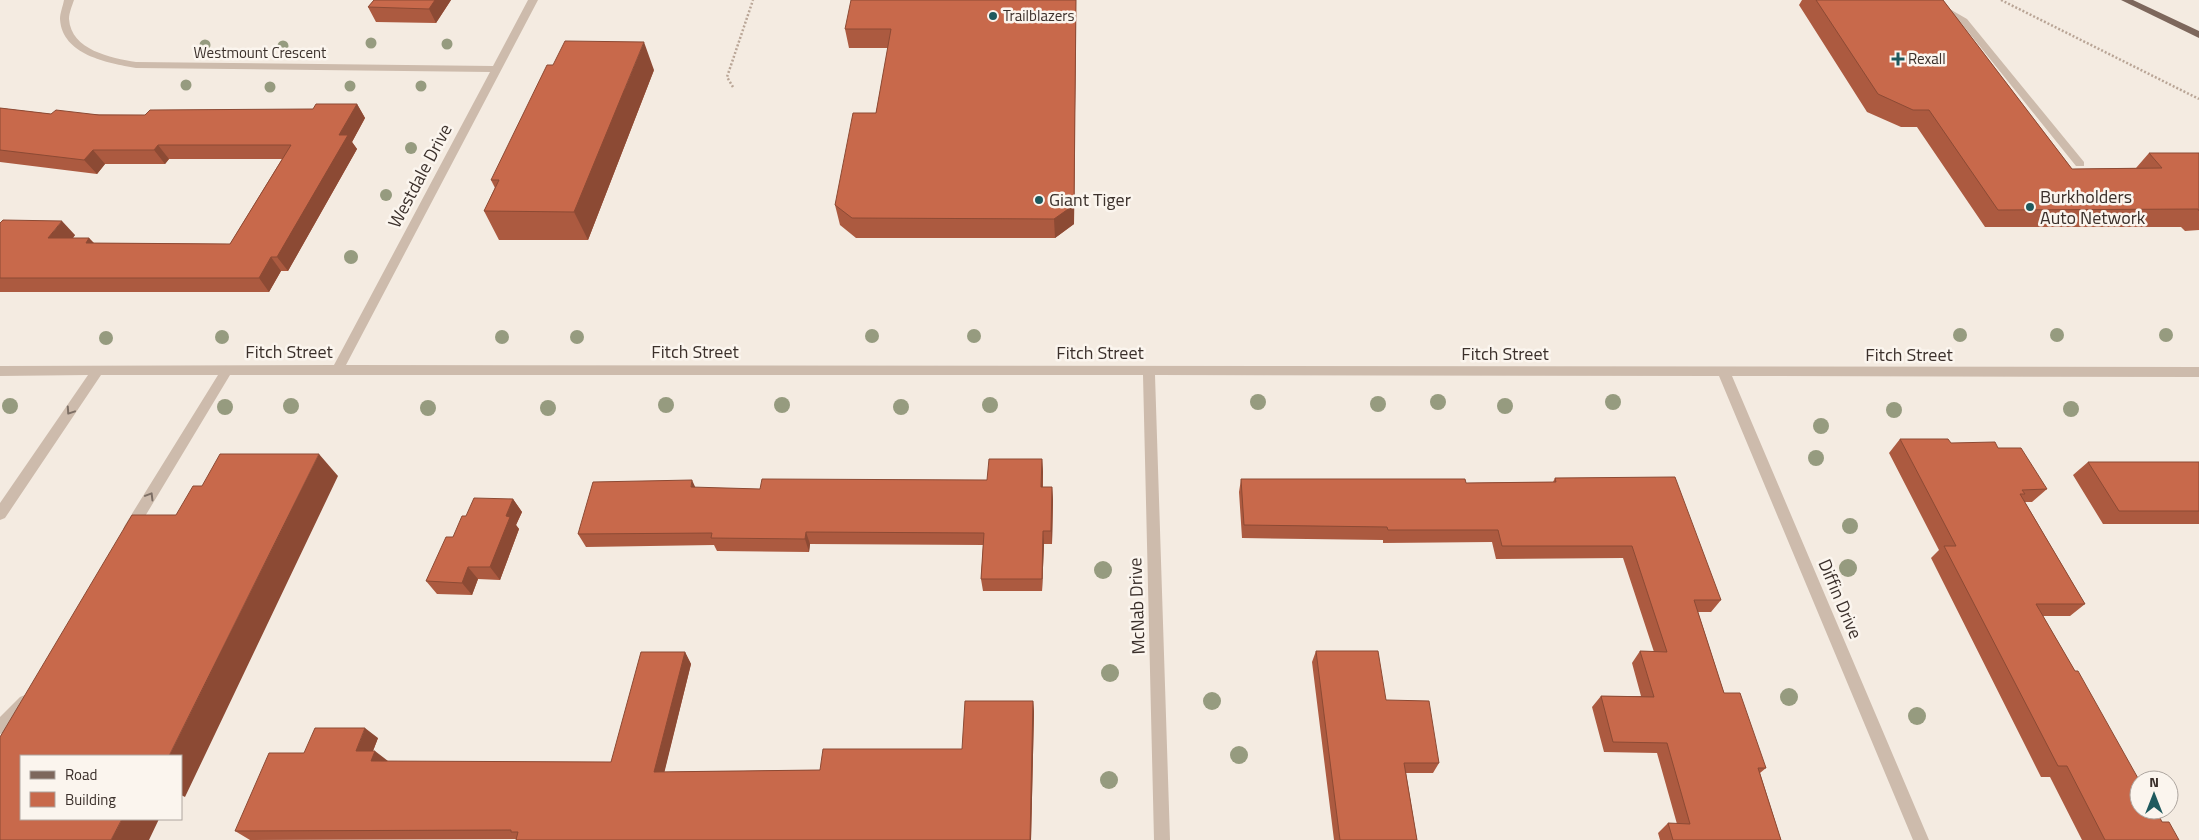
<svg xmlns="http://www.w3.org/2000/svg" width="2199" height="840" viewBox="0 0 2199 840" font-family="'Titillium Web',sans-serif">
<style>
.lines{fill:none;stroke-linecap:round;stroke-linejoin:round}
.path{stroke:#b9a596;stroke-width:2.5;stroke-dasharray:2 2;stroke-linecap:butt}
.minor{fill:#cdbbac;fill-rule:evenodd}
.major{fill:#7d675c;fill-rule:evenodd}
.tree{fill:#969b7f}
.wall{fill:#ac5a40}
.shaded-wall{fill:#8c4a34}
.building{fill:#c8694b;stroke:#8c4a34}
.oneway{stroke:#7d6f65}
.poi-dot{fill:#1f5a5e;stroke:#fbf5ee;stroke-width:2}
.labels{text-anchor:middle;stroke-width:5;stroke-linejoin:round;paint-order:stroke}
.far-poi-label{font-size:15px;fill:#3b302b;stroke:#fbf5ee;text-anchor:start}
.far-street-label{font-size:15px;fill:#3b302b;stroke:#fbf5ee}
.street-label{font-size:18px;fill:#3b302b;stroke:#fbf5ee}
.poi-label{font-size:18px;fill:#3b302b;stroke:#fbf5ee;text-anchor:start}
</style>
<rect width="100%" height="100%" fill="#f4ebe1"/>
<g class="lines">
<!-- path -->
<path class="path" d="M 2001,0 L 2199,99
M 733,87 L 727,77 L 753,0"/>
<!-- minor -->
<path class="minor" d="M 64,0 L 74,0 C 72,6 69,13 69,19 C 71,50 111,58 136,62 L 493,66 L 528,0 L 538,0 L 346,365 L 2199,367 L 2199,377 L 1732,376 L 1929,840 L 1913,840 L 1719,376 L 1155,375 L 1170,840 L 1154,840 L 1143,375 L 230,375 L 135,533 L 130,535 L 125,533 L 123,529 L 125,525 L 218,375 L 101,375 L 5,518 L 0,520 L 0,503 L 88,375 L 0,376 L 0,366 L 334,365 L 490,72 L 136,68 C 108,63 62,55 60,19 C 60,13 63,6 64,0 Z
M 1922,0 L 1934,0 L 1967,19 L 2084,162 L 2084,166 L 2076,166 L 1961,23 Z
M 25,695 L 30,697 L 32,702 L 30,707 L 5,732 L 0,734 L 0,717 L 20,697 Z"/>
<!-- major -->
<path class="major" d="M 2121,0 L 2133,0 L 2199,31 L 2199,38 Z"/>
</g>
<!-- trees -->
<g class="tree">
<circle cx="371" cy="43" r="5.5"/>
<circle cx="447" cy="44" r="5.5"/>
<circle cx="205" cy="45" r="5.5"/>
<circle cx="283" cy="46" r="5.5"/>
<circle cx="186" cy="85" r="5.5"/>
<circle cx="350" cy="86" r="5.5"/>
<circle cx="421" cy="86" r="5.5"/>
<circle cx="270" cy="87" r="5.5"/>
<circle cx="411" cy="148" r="6"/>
<circle cx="386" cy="195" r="6"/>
<circle cx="351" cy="257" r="7"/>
<circle cx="1960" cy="335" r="7"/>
<circle cx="2057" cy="335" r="7"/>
<circle cx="2166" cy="335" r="7"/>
<circle cx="872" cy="336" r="7"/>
<circle cx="974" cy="336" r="7"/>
<circle cx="222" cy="337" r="7"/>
<circle cx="502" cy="337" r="7"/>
<circle cx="577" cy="337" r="7"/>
<circle cx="106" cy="338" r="7"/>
<circle cx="1258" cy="402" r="8"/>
<circle cx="1438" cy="402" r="8"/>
<circle cx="1613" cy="402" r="8"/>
<circle cx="1378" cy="404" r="8"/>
<circle cx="666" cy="405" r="8"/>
<circle cx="782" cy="405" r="8"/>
<circle cx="990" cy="405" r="8"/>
<circle cx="10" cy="406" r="8"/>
<circle cx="291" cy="406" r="8"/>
<circle cx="1505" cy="406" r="8"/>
<circle cx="225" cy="407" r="8"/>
<circle cx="901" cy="407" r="8"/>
<circle cx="428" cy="408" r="8"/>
<circle cx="548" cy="408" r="8"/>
<circle cx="2071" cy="409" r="8"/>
<circle cx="1894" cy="410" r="8"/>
<circle cx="1821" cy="426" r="8"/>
<circle cx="1816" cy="458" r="8"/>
<circle cx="1850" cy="526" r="8"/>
<circle cx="1848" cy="568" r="9"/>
<circle cx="1103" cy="570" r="9"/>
<circle cx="1110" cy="673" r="9"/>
<circle cx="1789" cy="697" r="9"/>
<circle cx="1212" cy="701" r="9"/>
<circle cx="1917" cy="716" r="9"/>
<circle cx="1239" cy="755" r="9"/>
<circle cx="1109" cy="780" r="9"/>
</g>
<!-- wall -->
<path class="wall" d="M 374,0 L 451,0 L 436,23 L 376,22 L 368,7 Z
M 1076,0 L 1074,224 L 1055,238 L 856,238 L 840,225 L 835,205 L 876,113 L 888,48 L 849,48 L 845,29 Z
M 1802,0 L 1943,0 L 2072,169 L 2136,168 L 2149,153 L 2199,153 L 2199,230 L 2185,231 L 2181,227 L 1985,227 L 1917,127 L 1901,127 L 1867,112 L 1799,5 Z
M 654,70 L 588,240 L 499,240 L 484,211 L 495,188 L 491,180 Z
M 357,104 L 365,118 L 352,142 L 357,149 L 288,271 L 281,271 L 269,292 L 0,292 L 0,223 L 75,235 L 73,238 L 89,238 L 94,243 L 230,244 L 282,159 L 169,159 L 165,164 L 105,164 L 97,174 L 0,162 L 0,108 L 51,114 L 145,115 L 313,109 Z
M 1900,439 L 1951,443 L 1998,448 L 2047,489 L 2032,502 L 2025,502 L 2085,604 L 2070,616 L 2043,616 L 2162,822 L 2179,840 L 2082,840 L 2050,777 L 2041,777 L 1931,558 L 1939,550 L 1889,453 Z
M 1042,459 L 1043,472 L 1043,487 L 1052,487 L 1053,500 L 1052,544 L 1044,544 L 1042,591 L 983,591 L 981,579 L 983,545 L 810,544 L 809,552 L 717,551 L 714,545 L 586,547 L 578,534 L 696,488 L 760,489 L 987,480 Z
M 2088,462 L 2199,462 L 2199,524 L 2103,524 L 2073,475 Z
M 1555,478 L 1721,600 L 1711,612 L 1698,612 L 1724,693 L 1766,768 L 1760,773 L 1781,840 L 1660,840 L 1658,833 L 1668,823 L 1677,824 L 1657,753 L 1604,752 L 1592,707 L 1601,696 L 1641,696 L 1632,663 L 1640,651 L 1654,652 L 1623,558 L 1496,559 L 1492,542 L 1383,543 L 1383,540 L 1242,538 L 1239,492 L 1241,479 L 1466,483 L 1553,482 Z
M 513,499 L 522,512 L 516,525 L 519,529 L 500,580 L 478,579 L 472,595 L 437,594 L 426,581 L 453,537 Z
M 1316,651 L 1386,700 L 1439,763 L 1433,773 L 1406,773 L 1417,840 L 1334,840 L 1312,662 Z
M 685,652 L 691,664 L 664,772 L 820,770 L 962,749 L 1033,701 L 1034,712 L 1031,840 L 516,840 L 516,839 L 250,840 L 235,831 L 304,753 L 378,738 L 373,751 L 388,762 L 611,762 Z"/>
<!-- shaded-wall -->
<path class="shaded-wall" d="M 435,0 L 451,0 L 436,23 L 429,9 Z
M 1076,0 L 1074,224 L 1055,238 L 1054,219 Z
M 644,42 L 654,70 L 588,240 L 574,212 Z
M 357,104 L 365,118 L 352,142 L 357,149 L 288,271 L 277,257 L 339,135 Z
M 158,145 L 169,159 L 165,164 L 154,150 Z
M 93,150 L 105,164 L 97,174 L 84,160 Z
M 62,221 L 75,235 L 62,252 L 48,238 Z
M 89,238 L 102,252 L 86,243 Z
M 271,257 L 281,271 L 269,292 L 259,278 Z
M 319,454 L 338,476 L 185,797 L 181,795 L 181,756 L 169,756 Z
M 1042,459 L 1043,472 L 1042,500 L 1041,487 Z
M 692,480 L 698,493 L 691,487 Z
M 1052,487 L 1053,500 L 1052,544 L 1051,531 Z
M 513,499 L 522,512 L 516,525 L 519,529 L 500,580 L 490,567 L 506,516 Z
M 1043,531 L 1044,544 L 1042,591 L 1042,579 Z
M 806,532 L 810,544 L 809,552 L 805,539 Z
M 468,567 L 478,579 L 472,595 L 462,583 Z
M 685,652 L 691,664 L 662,782 L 654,772 Z
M 1033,701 L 1034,712 L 1031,840 L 1030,840 Z
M 365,728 L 378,738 L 369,761 L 356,751 Z
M 375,751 L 388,761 L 371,761 Z
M 122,819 L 159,819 L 149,840 L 111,840 Z"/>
<!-- building -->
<path class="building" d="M 374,0 L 435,0 L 429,9 L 368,7 Z
M 851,0 L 1076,0 L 1074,205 L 1054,219 L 852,218 L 835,205 L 853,113 L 876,113 L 891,29 L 845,29 Z
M 1816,0 L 1943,0 L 2072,169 L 2162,168 L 2149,153 L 2199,153 L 2199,211 L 2198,209 L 1998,210 L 1929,110 L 1913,110 L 1878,94 Z
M 565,41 L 644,42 L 574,212 L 484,211 L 499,180 L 491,180 L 547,65 L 553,65 Z
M 316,104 L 357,104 L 339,135 L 348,135 L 277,257 L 271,257 L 259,278 L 0,278 L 0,223 L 3,220 L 62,221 L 48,238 L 89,238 L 86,243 L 230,244 L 291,145 L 158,145 L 154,150 L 93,150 L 84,160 L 0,150 L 0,108 L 51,114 L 56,110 L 99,115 L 145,115 L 150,110 L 313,109 Z
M 1900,439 L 1948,439 L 1951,443 L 1995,442 L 1998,448 L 2021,448 L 2047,489 L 2022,490 L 2025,494 L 2020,494 L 2085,604 L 2036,604 L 2075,671 L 2078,671 L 2139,780 L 2139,810 L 2156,810 L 2162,822 L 2169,822 L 2179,840 L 2105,840 L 2067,766 L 2058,766 L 1944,546 L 1956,546 Z
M 220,454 L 319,454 L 169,756 L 21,756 L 21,819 L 122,819 L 111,840 L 0,840 L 0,737 L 132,515 L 176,515 L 193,486 L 202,486 Z
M 989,459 L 1042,459 L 1041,487 L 1052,487 L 1051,531 L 1043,531 L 1042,579 L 981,579 L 984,533 L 806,532 L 805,539 L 711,538 L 712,533 L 578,534 L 593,482 L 692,480 L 691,487 L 760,489 L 762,479 L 987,480 Z
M 2088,462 L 2199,462 L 2199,511 L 2119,511 Z
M 1675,477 L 1721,600 L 1694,600 L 1724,693 L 1740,693 L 1766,768 L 1758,768 L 1781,840 L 1673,840 L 1668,823 L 1690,824 L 1667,743 L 1613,742 L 1601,696 L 1654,697 L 1640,651 L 1667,652 L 1632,546 L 1502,546 L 1498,530 L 1388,530 L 1387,527 L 1244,525 L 1241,479 L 1465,479 L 1466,483 L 1556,482 L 1555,478 Z
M 474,498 L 513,499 L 506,516 L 510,517 L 490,567 L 468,567 L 462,583 L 426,581 L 446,537 L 453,537 L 462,516 L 466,516 Z
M 1316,651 L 1378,651 L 1386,700 L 1429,701 L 1439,763 L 1404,763 L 1417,840 L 1340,840 Z
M 641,652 L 685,652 L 654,772 L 820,770 L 823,749 L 962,749 L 965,701 L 1033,701 L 1030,840 L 516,840 L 518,832 L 511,832 L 511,830 L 235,831 L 269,753 L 304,753 L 315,728 L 365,728 L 356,751 L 375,751 L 371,761 L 611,762 Z"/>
<!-- one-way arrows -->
<defs><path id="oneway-chevron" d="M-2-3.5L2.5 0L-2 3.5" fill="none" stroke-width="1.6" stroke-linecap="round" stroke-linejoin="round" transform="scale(1.25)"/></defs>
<g class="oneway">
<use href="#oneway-chevron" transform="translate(70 411) rotate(124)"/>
<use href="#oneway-chevron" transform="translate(150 496) rotate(-59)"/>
</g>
<!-- markers -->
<g class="poi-dot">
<circle cx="993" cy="16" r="5"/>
<path d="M1895.5 51.5h5v5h5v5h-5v5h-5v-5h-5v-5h5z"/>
<circle cx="1039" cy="200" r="5"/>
<circle cx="2030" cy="207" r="5"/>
</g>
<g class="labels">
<!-- far-poi labels -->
<g class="far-poi-label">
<text x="1003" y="21">Trailblazers</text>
<text x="1908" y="64">Rexall</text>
</g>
<!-- far-street labels -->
<g class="far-street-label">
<text x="260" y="58">Westmount Crescent</text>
</g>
<!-- street labels -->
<g class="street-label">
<text transform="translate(420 176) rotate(-62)" y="6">Westdale Drive</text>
<text x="289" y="358">Fitch Street</text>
<text x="695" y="358">Fitch Street</text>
<text x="1100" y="359">Fitch Street</text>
<text x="1505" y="360">Fitch Street</text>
<text x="1909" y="361">Fitch Street</text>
<text transform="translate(1840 599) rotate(67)" y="6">Diffin Drive</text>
<text transform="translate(1137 606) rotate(-92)" y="6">McNab Drive</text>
</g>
<!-- poi labels -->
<g class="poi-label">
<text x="2040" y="203">Burkholders<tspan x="2040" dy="21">Auto Network</tspan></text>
<text x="1049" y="206">Giant Tiger</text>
</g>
</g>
<!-- legend -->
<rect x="20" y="755" width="162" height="65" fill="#fbf5ee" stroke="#aea6a0"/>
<rect x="30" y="771" width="25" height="8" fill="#7d675c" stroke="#aea6a0"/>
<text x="65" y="780" font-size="15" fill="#3b302b">Road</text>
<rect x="30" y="792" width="25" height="15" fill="#c8694b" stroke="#aea6a0"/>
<text x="65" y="805" font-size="15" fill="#3b302b">Building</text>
<!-- north arrow -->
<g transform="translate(2154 795)"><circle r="24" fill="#fbf5ee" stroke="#aea6a0"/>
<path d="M0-4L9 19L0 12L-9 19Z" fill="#1f5a5e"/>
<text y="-8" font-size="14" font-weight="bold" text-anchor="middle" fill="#3b302b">N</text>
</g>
</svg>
